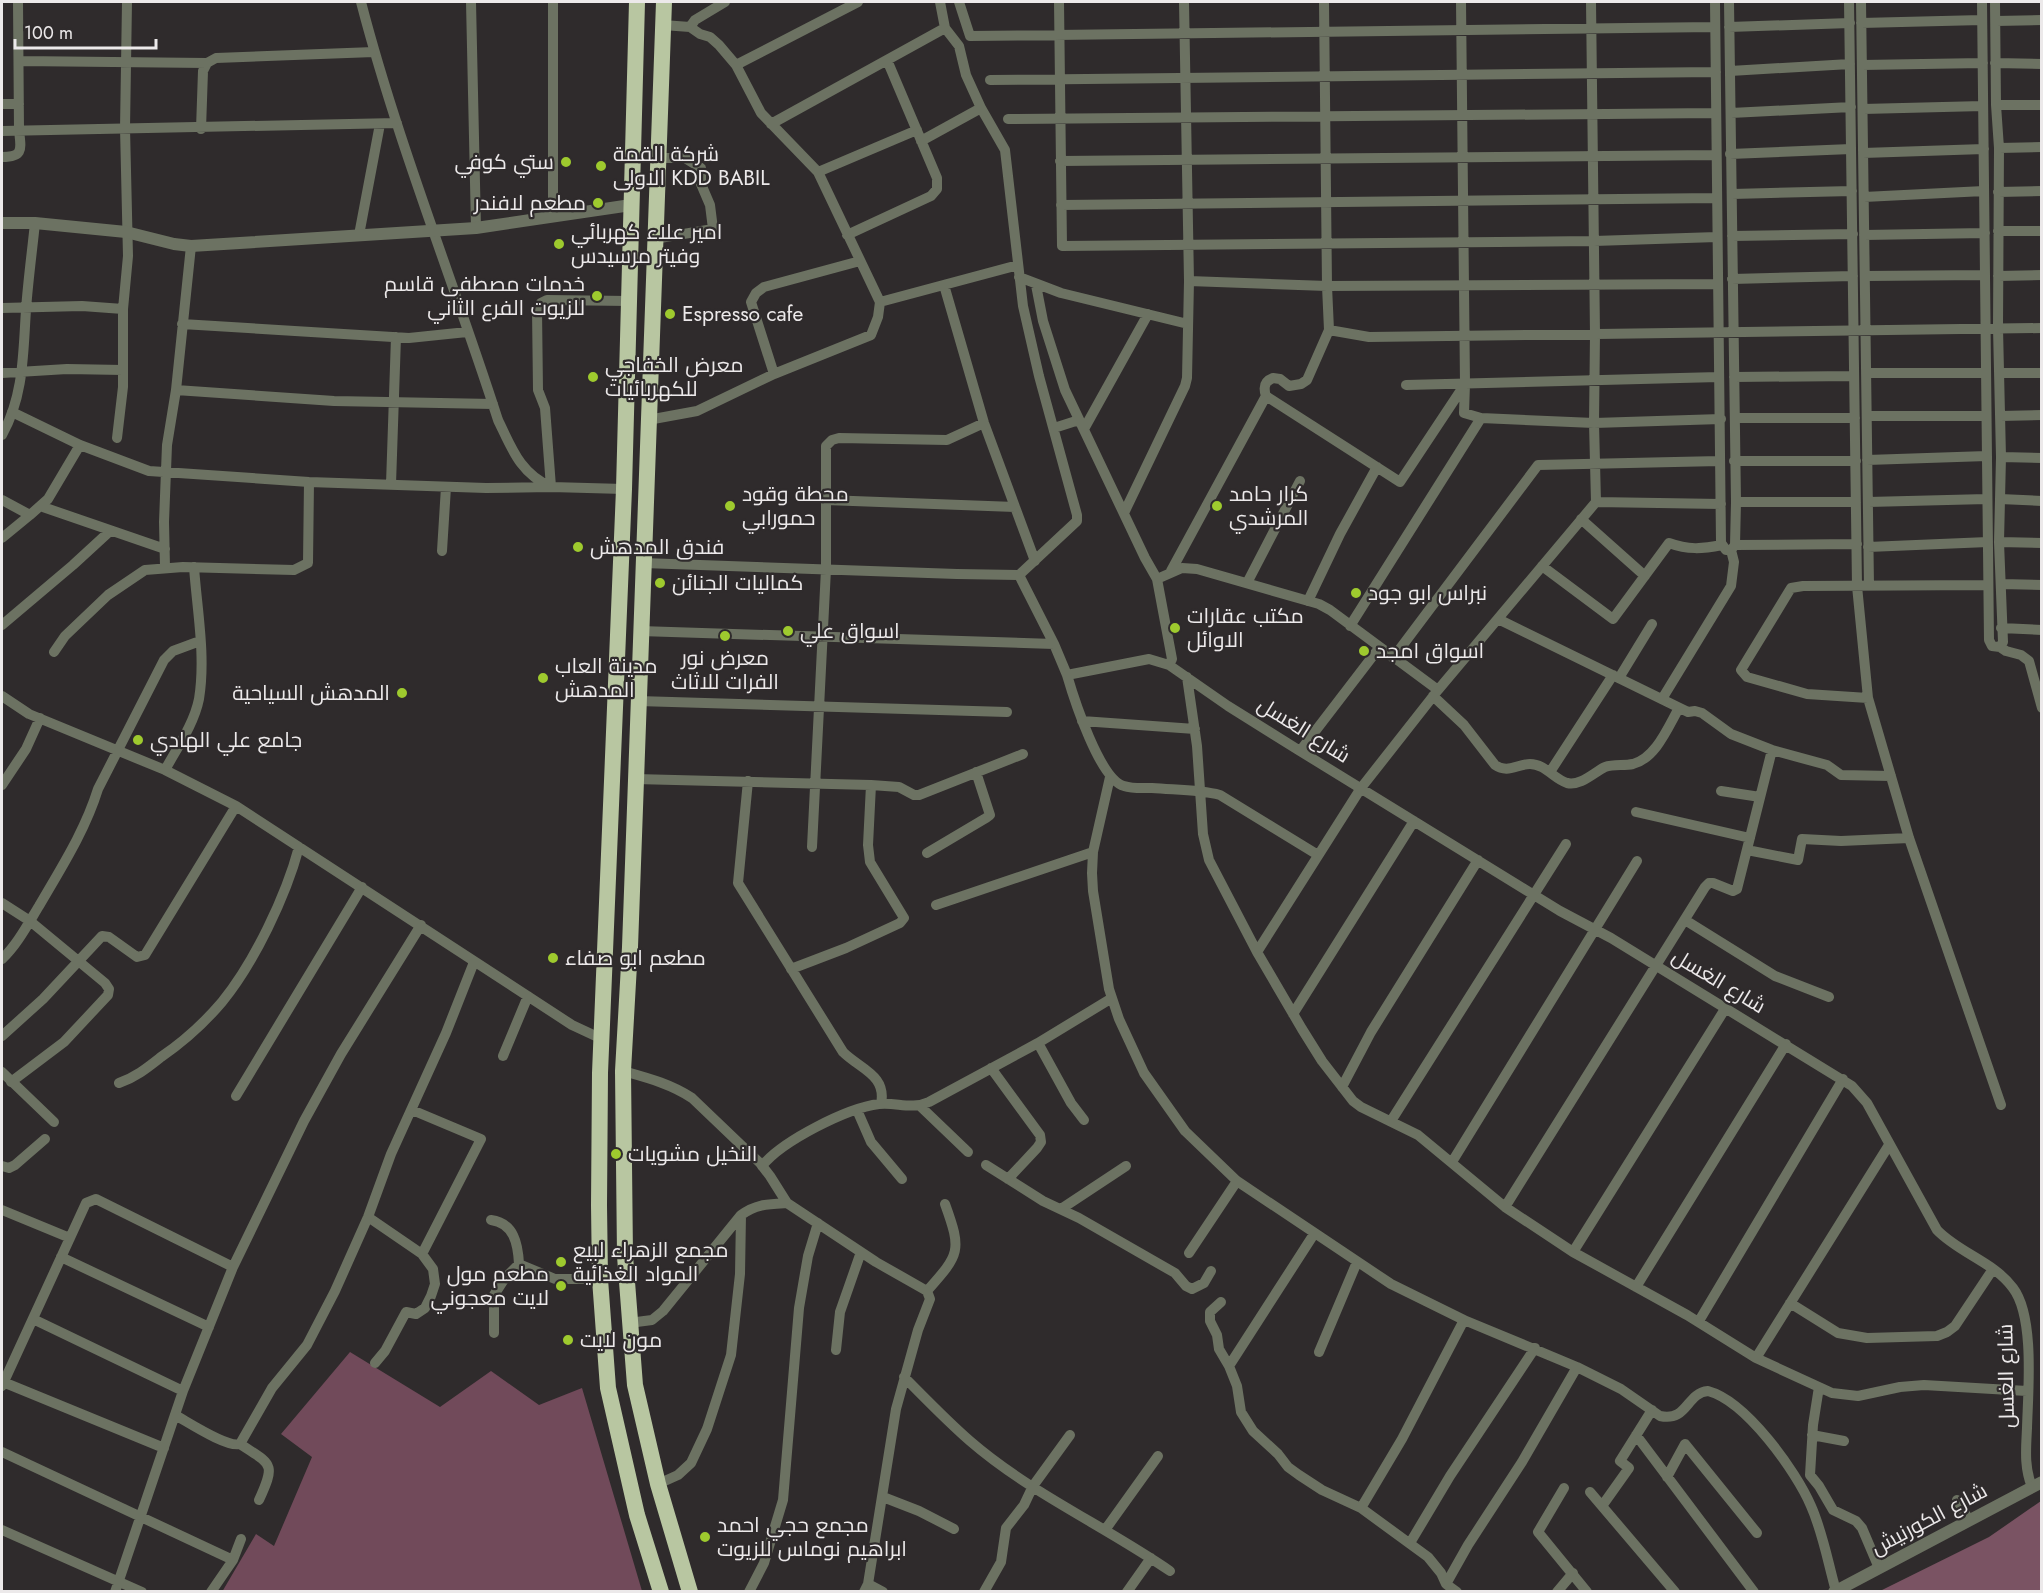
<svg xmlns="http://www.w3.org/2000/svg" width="2043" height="1593" viewBox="0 0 2043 1593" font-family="Jost,Cairo,sans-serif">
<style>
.forest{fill:#714a5a}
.water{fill:#7a5363}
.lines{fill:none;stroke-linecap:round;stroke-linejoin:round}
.minor{stroke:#6c7262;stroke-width:10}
.tertiary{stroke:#6c7262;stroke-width:12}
.trunk{stroke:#b8c6a1;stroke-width:16}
.poi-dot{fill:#9eca2e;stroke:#2f2b2c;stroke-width:2}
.labels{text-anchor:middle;stroke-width:4.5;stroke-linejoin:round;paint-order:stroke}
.poi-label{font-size:21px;fill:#ece9ea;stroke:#2f2b2c;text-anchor:start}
.street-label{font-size:21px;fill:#ece9ea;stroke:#2f2b2c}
</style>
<rect width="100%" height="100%" fill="#2f2b2c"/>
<!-- forest -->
<path class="forest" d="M 350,1352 L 440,1407 L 491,1371 L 539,1405 L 582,1388 L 642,1591 L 222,1592 L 256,1534 L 274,1546 L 312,1457 L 281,1434 Z"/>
<!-- water -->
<path class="water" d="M 2041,1501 L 2041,1591 L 1880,1591 L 1989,1537 Z"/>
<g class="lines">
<!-- minor -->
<path class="minor" d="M 361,2 C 398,144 453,280 498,420 C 512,449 520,473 551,487 L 545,408 L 538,390 L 537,310 L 541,303 L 547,300 L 629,301
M 471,2 L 476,228
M 553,2 L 553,217
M 959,2 L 970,36 L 1715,27
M 1059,2 L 1062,246 L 1594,241 L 1717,237
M 1461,2 L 1465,384 L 1464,413 L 1481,418 L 1594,423 L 1721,419
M 1591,2 L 1595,334 L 1594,423 L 1596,502
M 1715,2 L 1721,543 L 1726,550 L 1731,550
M 1849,2 L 1857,586 L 1868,698 L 1909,838 L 2001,1105
M 1861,2 L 1869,586
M 1982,2 L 1989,640 L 1992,646 L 2000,647 L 2006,651 L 2021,655 L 2029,661 L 2042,708
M 1995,2 L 1996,105 L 1999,148 L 1998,328 L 2001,457 L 1999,542 L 2003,642 L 2000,647
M 1996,21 L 2042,20
M 1861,23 L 1982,20
M 663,25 L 690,27 L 695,20 L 725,2
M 690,27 L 700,34 L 710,37 L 719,45 L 736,65 L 761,113 L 818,172 L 880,302
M 1729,27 L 1850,23
M 19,61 L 207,63
M 1995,63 L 2042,64
M 736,65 L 858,2
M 1862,65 L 1983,63
M 1730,71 L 1850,64
M 990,80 L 1716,72
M 2,104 L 19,104
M 1996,105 L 2042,105
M 1863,109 L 1983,106
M 1731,113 L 1851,107
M 1008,119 L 1716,113
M 771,124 L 945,28
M 201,129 L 203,71 L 207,63 L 216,58 L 374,52
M 2,131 L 397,123
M 921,141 L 981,108
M 1999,148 L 2042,147
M 1863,153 L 1984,149
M 1730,154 L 1851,149
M 2,157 C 24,157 21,149 19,130 L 18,2
M 1060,161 L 1716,155
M 818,172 L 917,130
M 1998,192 L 2042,191
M 1732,194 L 1852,191
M 1864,197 L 1984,191
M 1061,205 L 1717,198
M 1998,231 L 2042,231
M 359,235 L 380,124
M 847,235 L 931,196 L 937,189 L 937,178 L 887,60
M 1864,235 L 1985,233
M 1732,236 L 1853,234
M 654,239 L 713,229 L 710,205 L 701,184 L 701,168 L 685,158 L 657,158
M 1866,276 L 1985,275
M 1998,276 L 2042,275
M 1019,277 L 1061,293 L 1188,324
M 1732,279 L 1853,276
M 1189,281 L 1327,286 L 1718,284
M 944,285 L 984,423 L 1035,561
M 1036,285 L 1043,321 L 1065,390 L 1145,558 L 1157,579
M 2,308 L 82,306 L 123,309
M 182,324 L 409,338 L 467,332
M 1329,330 L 1369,337 L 2042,328
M 123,370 L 123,309 L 128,256 L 125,128 L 127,2
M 2,373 L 67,369 L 123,370 L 123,387 L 117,438
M 1866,373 L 1986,373
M 1999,373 L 2042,373
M 774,374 L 751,302 L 756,293 L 764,287 L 860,261
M 1734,377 L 1854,376
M 1406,385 L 1719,377
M 176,390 L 334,401 L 493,404
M 1266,396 C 1263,387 1265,381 1273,378 L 1280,379 L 1289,386 L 1301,384 L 1307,380 L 1329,330 L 1327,286 L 1324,2
M 12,412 L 80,445 L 149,471 L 309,482 L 486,488 L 551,487 L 624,489
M 1867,416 L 1986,416
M 2000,416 L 2042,415
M 1735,418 L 1855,418
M 648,420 L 697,411 L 774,374 L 871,335 L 878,317 L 880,302 L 1018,265
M 1054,428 L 1079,420
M 1084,429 L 1148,314
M 2,435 C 24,396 23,353 26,310 C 28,281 32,252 35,223
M 2001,457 L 2042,458
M 1867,460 L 1987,456
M 1734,461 L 1856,461
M 391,484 L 396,337
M 2000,499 L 2042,501
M 2,500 L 30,515 L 2,538
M 826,500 L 1015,507
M 1596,502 L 1721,504
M 1736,502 L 1856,502
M 1868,502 L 1987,499
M 40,506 L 165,549
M 1124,513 L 1185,386 L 1187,378 L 1189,281 L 1184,2
M 30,515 L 48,499 L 80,445
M 1581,519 L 1645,576
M 1999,542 L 2042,543
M 1735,545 L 1857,544
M 1868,547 L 1988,542
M 442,551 L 446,487
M 643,563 L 957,574 L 1019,575 L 1077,521 L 1077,515 L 1039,376 L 1023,306 L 1005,150 L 981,108 L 966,75 L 959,46 L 945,28 L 940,2
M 1542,566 L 1613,619 L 1669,543 C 1688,550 1702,549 1722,545
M 165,567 L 164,522 L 167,445 L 176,390 L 191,246
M 1171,571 L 1266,396 L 1400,482 L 1465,384
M 1019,575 L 1054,644
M 1247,583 L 1300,481
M 2001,584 L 2042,585
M 1308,601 L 1340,534 L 1377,467
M 1498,619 L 1688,712 L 1695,711 L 1702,713 L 1731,734 L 1772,750 L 1827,765 L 1841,775 L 1891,776
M 2,625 L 73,565 L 110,531
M 1350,626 L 1481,418
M 2001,628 L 2042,630
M 640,631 L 1054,644 L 1067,675 L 1149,659 L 1169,665 L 1228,706 L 1300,751 L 1560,911 L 1611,938 L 1852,1086 L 1867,1103 L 1937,1230 C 1959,1253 1994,1262 2013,1288 C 2035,1317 2028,1392 2027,1428 C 2026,1449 2024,1467 2032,1487
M 54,652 L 65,636 L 108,595 L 145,570 L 183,567 L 294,570 L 308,563 L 309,482
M 1393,658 L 1538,465 L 1720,461
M 1169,665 L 1172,659 L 1157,579 L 1182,568 L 1197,569 L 1319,604 L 1330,610 L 1438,690
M 1067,675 C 1074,699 1100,780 1124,786 C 1133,789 1143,788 1152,788 C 1175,790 1198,789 1220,795 L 1318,855
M 1187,677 L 1197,746 L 1203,834 L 1209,860 L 1257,952 L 1302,1029 L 1322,1061 L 1353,1101 L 1361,1107 L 1418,1135 L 1505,1207 L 1573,1252 L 1687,1315 L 1756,1358 L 1832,1393 L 1858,1396 L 1900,1387 L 1924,1385 L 2027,1391
M 1619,678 L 1652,624
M 2,696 L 29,714 L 165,770 L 236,806 L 572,1025 L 602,1039
M 1433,696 L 1464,725 L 1495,765 C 1508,774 1517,764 1530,764 C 1545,764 1554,779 1567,783 C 1581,786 1593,773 1605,767 C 1614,764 1624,766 1633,764 C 1656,758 1668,727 1679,708
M 1868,698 L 1807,694 L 1747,677 L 1741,670 L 1791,588 L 1803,586 L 1988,585
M 1662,699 L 1731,586 L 1734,562 L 1731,550 L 1735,545 L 1736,502 L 1729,2
M 638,701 L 1007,712
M 1082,721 L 1195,729
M 1300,751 L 1379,648
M 165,770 C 177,748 194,724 199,699 C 206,656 197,610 194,567
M 1550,772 L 1613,675
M 1110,777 L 1093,852 L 1092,873 L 1093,891 L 1109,989 L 1119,1019 L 1144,1073 L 1185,1131 L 1237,1181 L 1391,1284 L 1464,1320 L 1577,1367 L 1621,1389 L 1660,1416 C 1688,1422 1686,1393 1708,1391 C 1746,1401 1796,1471 1811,1506 C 1823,1533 1828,1563 1836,1591
M 635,779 L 871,785 L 899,787 L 914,795 L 919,795 L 1023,754
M 748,781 L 738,883 L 843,1052 C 860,1069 887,1075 881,1104
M 2,785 L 26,749 L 40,718
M 1721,791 L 1760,797
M 1636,812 L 1750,838
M 812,847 L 826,569 L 826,446 L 832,440 L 839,438 L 947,440 L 984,423
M 1747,850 L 1798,860 L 1802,839 L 1841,841 L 1909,838
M 927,853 L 986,818 L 990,815 L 976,772
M 2,903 L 30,921 L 105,983 L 109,989 L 108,995 L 64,1042 L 11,1082
M 936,905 L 1093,852
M 1685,920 L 1775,976 L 1829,997
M 1257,952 L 1361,788 L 1438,690 L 1596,502
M 2,959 C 17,945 28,924 39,906 C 61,868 85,831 98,789 L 164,660 L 173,651 L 200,641
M 791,969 L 846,948 L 900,923 L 904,918 L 870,862 L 868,845 L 871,785
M 1293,1014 L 1414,821
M 2,1036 L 43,999 L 102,936 L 109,937 L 137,957 L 145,955 L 236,806
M 1038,1043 L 1071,1103 L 1084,1120
M 503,1056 L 528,996
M 991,1068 L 1040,1135 L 1041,1142 L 1037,1148 L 1008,1179
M 623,1071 C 648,1078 671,1084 692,1098 L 760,1163 L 770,1176 L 787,1203
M 2,1072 L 54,1122
M 119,1083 C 136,1077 147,1068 161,1057 C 183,1042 205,1022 222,1002 C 254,963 286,896 299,847
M 1342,1087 L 1371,1032 L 1478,860
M 236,1096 L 362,887
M 920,1106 L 968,1152
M 412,1110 L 481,1139 L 422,1254
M 857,1110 L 871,1142 L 902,1179
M 1391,1121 L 1566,844
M 1452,1162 L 1637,861
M 986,1165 L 1043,1201 L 1079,1218 L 1175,1273 L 1186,1286 L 1192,1289 L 1204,1283 L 1211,1271
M 2,1166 L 9,1168 L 15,1165 L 45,1139
M 762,1166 C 782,1141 847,1108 879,1104 C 897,1102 911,1110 929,1102 L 1038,1043 L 1112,998
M 1505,1207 L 1705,887 L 1709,883 L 1713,883 L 1733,891 L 1737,889 L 1772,750
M 1061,1209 L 1126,1166
M 2,1210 L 70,1238
M 368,1217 L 422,1254 L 433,1269 L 435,1284 L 431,1296 L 425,1308 L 416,1314 L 406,1312 L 385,1351 L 375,1363
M 491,1220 C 514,1223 518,1244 519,1264 L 505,1278 L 494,1295 L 494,1333
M 1573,1252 L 1725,1009
M 1189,1253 L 1237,1181
M 61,1257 L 209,1327
M 519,1264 L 555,1279 L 600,1279
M 1636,1287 L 1786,1044
M 927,1291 C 960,1254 962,1251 945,1204
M 1221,1302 L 1210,1312 L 1210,1321 L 1217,1335 L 1219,1349 L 1229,1366 L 1237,1386 L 1241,1412 L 1253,1431 L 1278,1454 L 1288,1467 L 1299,1475 L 1322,1490 L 1361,1508 L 1428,1557 L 1441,1573 L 1446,1584 L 1457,1592
M 1790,1303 L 1838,1333 L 1867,1338 L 1937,1336 L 1947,1332 L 1955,1326 L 1993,1269
M 33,1319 L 183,1391
M 1699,1321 L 1843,1079
M 629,1323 L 652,1320 L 663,1311 L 741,1215 C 756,1204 768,1204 787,1203 L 876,1262 L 927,1291 L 930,1299 L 918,1330 L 896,1409 L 868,1584 L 864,1592
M 836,1350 L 840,1312 L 861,1252
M 1319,1352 L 1357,1262
M 1756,1358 L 1889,1145
M 1229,1366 L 1314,1234
M 904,1377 C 926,1399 947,1421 970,1441 C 1030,1493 1105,1526 1170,1571
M 3,1382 L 164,1448
M 2,1386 L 86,1203 L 96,1199 L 233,1267
M 1819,1387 L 1813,1425 L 1810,1475 L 1819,1486 L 1833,1510 L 1856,1521 L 1862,1528 L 1879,1568
M 175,1415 C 188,1422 227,1448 240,1444 L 272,1388 L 307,1345 L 335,1291 L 368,1217 L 391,1154 L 446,1033 L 474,962
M 1636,1435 L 1754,1592
M 1812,1435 L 1844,1441
M 240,1444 C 272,1465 276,1463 259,1500
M 2,1452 L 233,1560
M 1667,1477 L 1685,1444 L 1757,1533
M 658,1484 L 678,1475 L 691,1463 L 707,1429 L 731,1355 L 740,1274 L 741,1215
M 1564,1488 L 1538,1532 L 1587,1592
M 1590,1492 L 1675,1592
M 883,1497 L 919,1511 L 954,1529
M 1957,1500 L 1969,1520
M 1602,1506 L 1629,1468 L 1620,1461 L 1652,1410
M 1361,1508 L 1402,1439 L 1464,1320
M 2,1530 L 142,1592
M 1105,1530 L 1158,1456
M 1410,1543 L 1450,1476 L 1535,1348
M 868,1584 L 883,1592
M 1446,1584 L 1468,1545 L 1522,1462 L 1577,1367
M 115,1592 L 183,1391 L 233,1267 L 304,1121 L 341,1054 L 421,925
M 211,1592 L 233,1560 L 241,1539
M 749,1592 L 764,1563 L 783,1500 L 799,1308 L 808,1256 L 818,1223
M 984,1592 L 1001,1562 L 1006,1528 L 1024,1505 L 1033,1486 L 1070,1435
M 1127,1592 L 1151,1558
M 1557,1592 L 1573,1573"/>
<!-- tertiary -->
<path class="tertiary" d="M 2,223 L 35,223 L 126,232 L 174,244 L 191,246 L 476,228 L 631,205
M 1834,1592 L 2042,1482"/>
<!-- trunk -->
<path class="trunk" d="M 637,2 L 624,489 L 600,1073 L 599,1205 L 600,1279 L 608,1388 L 637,1515 L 661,1592
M 664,2 L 630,947 L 623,1071 L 625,1256 L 635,1385 L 658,1484 L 690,1592"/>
</g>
<!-- markers -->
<g class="poi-dot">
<circle cx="566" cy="162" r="6"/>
<circle cx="601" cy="166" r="6"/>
<circle cx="598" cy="203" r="6"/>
<circle cx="559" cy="244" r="6"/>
<circle cx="597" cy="296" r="6"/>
<circle cx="670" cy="314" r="6"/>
<circle cx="593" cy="377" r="6"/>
<circle cx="730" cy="506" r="6"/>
<circle cx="1217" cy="506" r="6"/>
<circle cx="578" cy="547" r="6"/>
<circle cx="660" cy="583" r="6"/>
<circle cx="1356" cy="593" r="6"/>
<circle cx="1175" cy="628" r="6"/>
<circle cx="788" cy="631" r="6"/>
<circle cx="725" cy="636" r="6"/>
<circle cx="1364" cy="651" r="6"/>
<circle cx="543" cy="678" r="6"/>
<circle cx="402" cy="693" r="6"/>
<circle cx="138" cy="740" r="6"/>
<circle cx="553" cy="958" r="6"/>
<circle cx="616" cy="1154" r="6"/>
<circle cx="561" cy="1262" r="6"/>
<circle cx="561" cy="1286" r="6"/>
<circle cx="568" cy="1340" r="6"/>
<circle cx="705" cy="1537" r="6"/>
</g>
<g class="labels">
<!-- poi labels -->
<g class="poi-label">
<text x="613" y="161">شركة القمة<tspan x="613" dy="24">الاولى KDD BABIL</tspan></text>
<text x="554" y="169" text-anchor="end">ستي كوفي</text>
<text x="586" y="210" text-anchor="end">مطعم لافندر</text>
<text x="571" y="239">امير علاء كهربائي<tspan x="571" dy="24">وفيتر مرسيدس</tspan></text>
<text x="585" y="291" text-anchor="end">خدمات مصطفى قاسم<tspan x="585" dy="24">للزيوت الفرع الثاني</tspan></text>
<text x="682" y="321">Espresso cafe</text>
<text x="605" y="372">معرض الخفاجي<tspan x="605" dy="24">للكهربائيات</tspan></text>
<text x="742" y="501">محطة وقود<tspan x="742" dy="24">حمورابي</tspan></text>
<text x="1229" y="501">كرار حامد<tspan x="1229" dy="24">المرشدي</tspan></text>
<text x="590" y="554">فندق المدهش</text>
<text x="672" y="590">كماليات الجنائن</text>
<text x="1368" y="600">نبراس ابو جود</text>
<text x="1187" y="623">مكتب عقارات<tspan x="1187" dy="24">الاوائل</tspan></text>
<text x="800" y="638">اسواق علي</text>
<text x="1376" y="658">اسواق امجد</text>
<text x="725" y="665" text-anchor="middle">معرض نور<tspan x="725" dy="24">الفرات للاثاث</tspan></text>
<text x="555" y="673">مدينة العاب<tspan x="555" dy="24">المدهش</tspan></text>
<text x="390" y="700" text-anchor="end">المدهش السياحية</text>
<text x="150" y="747">جامع علي الهادي</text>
<text x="565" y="965">مطعم ابو صفاء</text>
<text x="628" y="1161">النخيل مشويات</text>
<text x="573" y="1257">مجمع الزهراء لبيع<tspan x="573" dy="24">المواد الغذائية</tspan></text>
<text x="549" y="1281" text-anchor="end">مطعم مول<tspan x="549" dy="24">لايت معجوني</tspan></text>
<text x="580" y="1347">مون لايت</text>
<text x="717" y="1532">مجمع حجي احمد<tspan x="717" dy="24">ابراهيم نوماس للزيوت</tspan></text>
</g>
<!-- street labels -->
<g class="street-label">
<text transform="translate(1304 730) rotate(32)" y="7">شارع الغسل</text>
<text transform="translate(1719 981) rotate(31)" y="7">شارع الغسل</text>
<text transform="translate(2006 1376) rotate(-91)" y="7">شارع الغسل</text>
<text transform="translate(1929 1519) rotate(-28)" y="7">شارع الكورنيش</text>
</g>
</g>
<!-- border -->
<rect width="2043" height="1593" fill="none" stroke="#ece9ea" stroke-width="6"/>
<!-- scale -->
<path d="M15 39v9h141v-9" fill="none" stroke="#ece9ea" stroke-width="3"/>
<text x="24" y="39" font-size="18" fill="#ece9ea" stroke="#2f2b2c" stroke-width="4.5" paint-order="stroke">100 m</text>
</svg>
